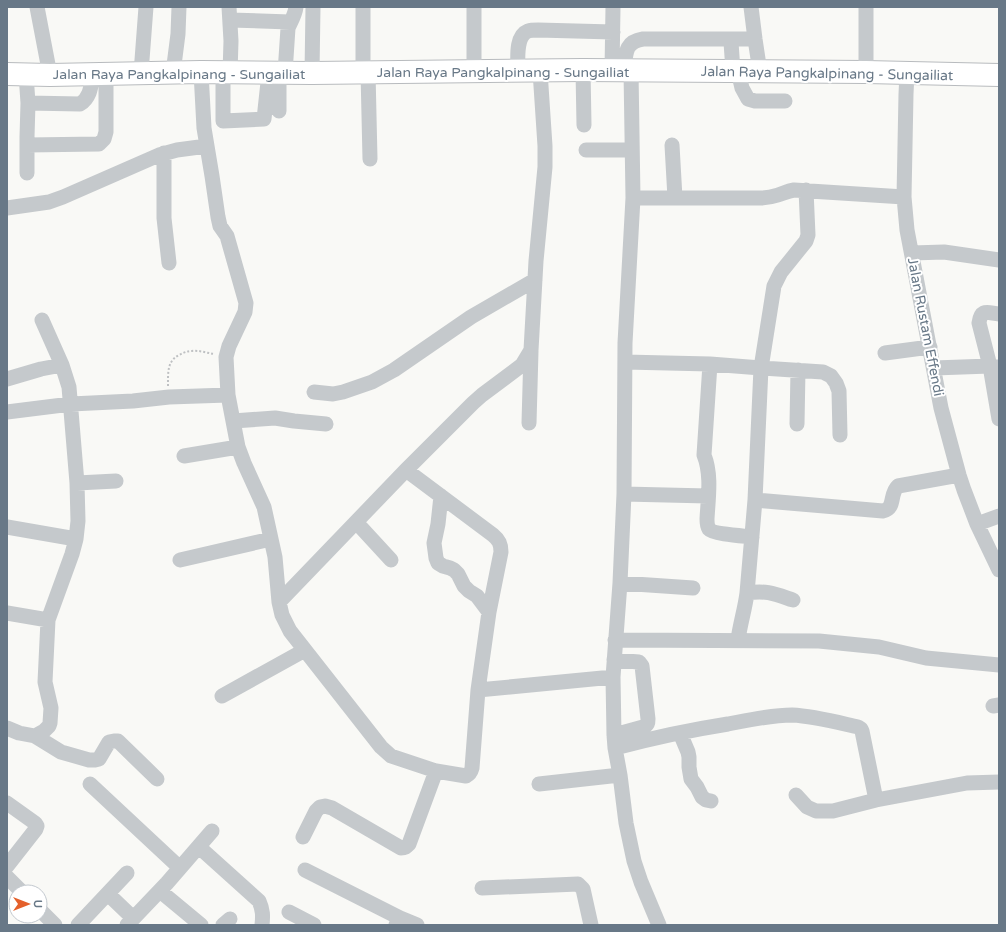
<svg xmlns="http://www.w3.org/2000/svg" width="1006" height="932" viewBox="0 0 1006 932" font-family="'Varela Round',sans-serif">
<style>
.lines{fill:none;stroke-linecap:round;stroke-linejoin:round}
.highway-casing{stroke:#b8bbbe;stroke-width:24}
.path{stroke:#bfc1c3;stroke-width:2;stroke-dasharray:2 2;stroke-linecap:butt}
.minor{stroke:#c5c9cc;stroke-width:15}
.highway{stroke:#fff;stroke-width:22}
.labels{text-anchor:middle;stroke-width:4;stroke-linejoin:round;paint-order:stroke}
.street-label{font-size:14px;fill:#687887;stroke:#fff}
</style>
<rect width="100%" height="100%" fill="#f9f9f6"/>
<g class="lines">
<defs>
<path id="highway" d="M 7,74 L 50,75 L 201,72 L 312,73 L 583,70 L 866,72 L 999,75"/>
</defs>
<!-- highway casing -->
<use href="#highway" class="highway-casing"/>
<!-- path -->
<path class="path" d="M 168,386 C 168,373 167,361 179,355 C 183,353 187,351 192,351 C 199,350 207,353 214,354"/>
<!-- minor -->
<path class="minor" d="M 37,7 L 50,75
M 229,7 L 231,41 L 230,73
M 363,7 L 363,72
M 751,7 L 755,39 L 760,72
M 866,7 L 866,72
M 230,20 L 290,22
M 729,39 L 731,42 L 733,71
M 583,70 L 584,125
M 474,71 L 474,7
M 518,71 C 518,59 515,36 528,31 C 531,30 535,30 538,30 L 613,32
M 612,71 L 613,7
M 624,71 C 626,54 624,42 643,39 L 755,39
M 631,71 L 633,198 L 625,343 L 624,494 L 620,583 L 613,677 L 614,735 L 615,748 L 620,775 L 626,823 L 634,861 L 641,882 L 659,925
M 738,71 L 742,88 L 748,99 L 755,101 L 785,101
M 201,72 L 204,128 L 212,176 L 218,217 L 220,226 L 227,236 L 246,303 L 245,312 L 229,346 L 226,357 L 228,395 L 238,447 L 244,463 L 264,507 L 275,557 L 279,602 L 282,615 L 290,631 L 381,747 L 391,756 L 436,771 L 466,776 C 470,774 471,772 472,768 L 478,690 L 489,612 L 501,552 C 501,544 499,540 493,535 L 406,470
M 368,72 L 370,159
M 141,73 L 146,7
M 173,73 L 178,34 L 179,7
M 223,73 L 223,121 L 264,119 L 269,73
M 279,73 L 279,111
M 285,73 L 288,28 C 291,21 295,15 296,7
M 312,73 L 313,7
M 907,73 L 906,94 L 904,197 L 907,230 L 941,408 L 959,475 L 964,490 L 977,524 L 999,570
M 26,74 L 28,103 L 80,104 C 91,97 91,85 93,74
M 27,145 L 99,144 L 104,139 L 106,132 L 106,74
M 672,145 L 675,198
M 586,150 L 632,150
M 164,153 L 164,218 L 169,263
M 27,173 L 27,137 L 28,103
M 633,198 L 761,198 C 767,198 772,197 778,195 C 784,193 788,191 794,190 L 904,197
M 7,208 L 49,202 L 63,197 L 159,155 L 177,150 L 207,146
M 912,253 L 944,252 L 999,260
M 999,314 C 988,313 981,308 979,323 L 990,366 L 999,419
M 885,353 L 930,347
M 625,362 L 710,364 L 761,368 L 823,372 L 831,376 L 836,383 L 839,391 L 840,435
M 710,364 L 704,455 C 712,475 708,499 707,519 C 707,522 707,526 709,529 C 713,534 744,536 752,537
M 934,368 L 990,366 L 999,367
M 7,379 L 41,369 L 62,365
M 314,392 L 333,394 L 343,392 L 372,382 L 394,370 L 471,317 L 535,280
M 7,412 L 71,404 L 133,401 L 169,397 L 228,395
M 233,421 L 275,418 L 294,421 L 326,424
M 529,423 L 531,351
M 797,424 L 798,370
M 184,456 L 238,447
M 77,483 L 116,481
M 624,494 L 708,496
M 441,496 L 438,524 L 434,543 L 436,558 L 438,563 L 443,566 L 450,568 L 454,570 L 458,574 L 464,586 L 469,591 L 477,596 L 489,612
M 755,500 L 883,511 C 896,508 889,494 898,486 L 959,475
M 356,522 L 391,560
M 977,524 L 999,516
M 7,527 L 76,539
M 180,560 L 271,539
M 620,583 L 693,588
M 747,593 C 767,590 775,594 793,600
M 279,602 L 406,470 L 473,403 L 482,395 L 522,365 L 531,350 L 536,261 L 545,167 L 545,146 L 540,71
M 7,613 L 48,620
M 615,640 L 819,641 L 879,647 L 926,658 L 999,665
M 738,640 C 740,624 745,609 747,593 L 755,500 L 761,368 L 774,286 L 781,272 L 806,241 L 808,235 L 806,190
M 614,660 L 639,662 L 642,666 L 648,719 C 648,723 648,725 643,727 L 614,735
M 478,690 L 613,677
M 222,696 L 305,650
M 993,706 L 999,705
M 7,728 L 19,733 L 35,736 L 61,752 L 89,760 L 95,760 L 99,759 L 109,742 L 114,741 L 118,741 L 157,779
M 680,733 L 688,752 L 689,757 L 689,767 L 691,779 L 697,787 L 702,797 L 706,800 L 711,801
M 35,736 L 44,731 L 49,726 L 50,723 L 51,708 L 45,682 L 48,620 L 72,554 L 76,539 L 78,521 L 77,483 L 69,387 L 62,365 L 42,320
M 615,748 C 652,738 690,730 728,724 C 749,720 771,715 792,715 C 814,716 836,722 858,727 L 861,729 L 862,731 L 876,800
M 90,784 L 180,868
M 539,784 L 620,775
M 796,795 L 807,807 L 816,811 L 833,811 L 876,800 L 967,783 L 999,782
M 7,803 L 35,823 L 37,826 L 36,829 L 7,866
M 303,837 L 316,811 L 320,807 L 325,806 L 332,808 L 401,848 C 405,848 406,847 409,844 L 436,771
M 199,847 L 259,901 C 263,910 263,916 262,925
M 305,870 L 400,918
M 7,877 L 22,892
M 482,888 L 578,884 L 583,889 L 591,925
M 160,891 L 201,925
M 108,894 L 133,918
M 40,910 L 55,925
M 289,912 L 314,925
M 78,925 L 127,873
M 127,925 L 167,883 L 212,831
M 223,925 L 230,919
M 396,925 L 400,918 L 417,925"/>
<!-- highway -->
<use href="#highway" class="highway"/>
</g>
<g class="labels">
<!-- street labels -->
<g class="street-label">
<text x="503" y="77">Jalan Raya Pangkalpinang - Sungailiat</text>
<text transform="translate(827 73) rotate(1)" y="5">Jalan Raya Pangkalpinang - Sungailiat</text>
<text x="179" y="79">Jalan Raya Pangkalpinang - Sungailiat</text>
<text transform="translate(926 327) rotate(79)" y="5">Jalan Rustam Effendi</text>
</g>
</g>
<!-- border -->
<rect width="1006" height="932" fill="none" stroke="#687887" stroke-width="16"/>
<!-- north arrow -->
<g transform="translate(28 904) rotate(90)"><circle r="19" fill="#ffffff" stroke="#c3c9cf"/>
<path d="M0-3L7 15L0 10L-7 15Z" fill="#e4602b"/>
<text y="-6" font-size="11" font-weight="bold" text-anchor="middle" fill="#687887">U</text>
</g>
</svg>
